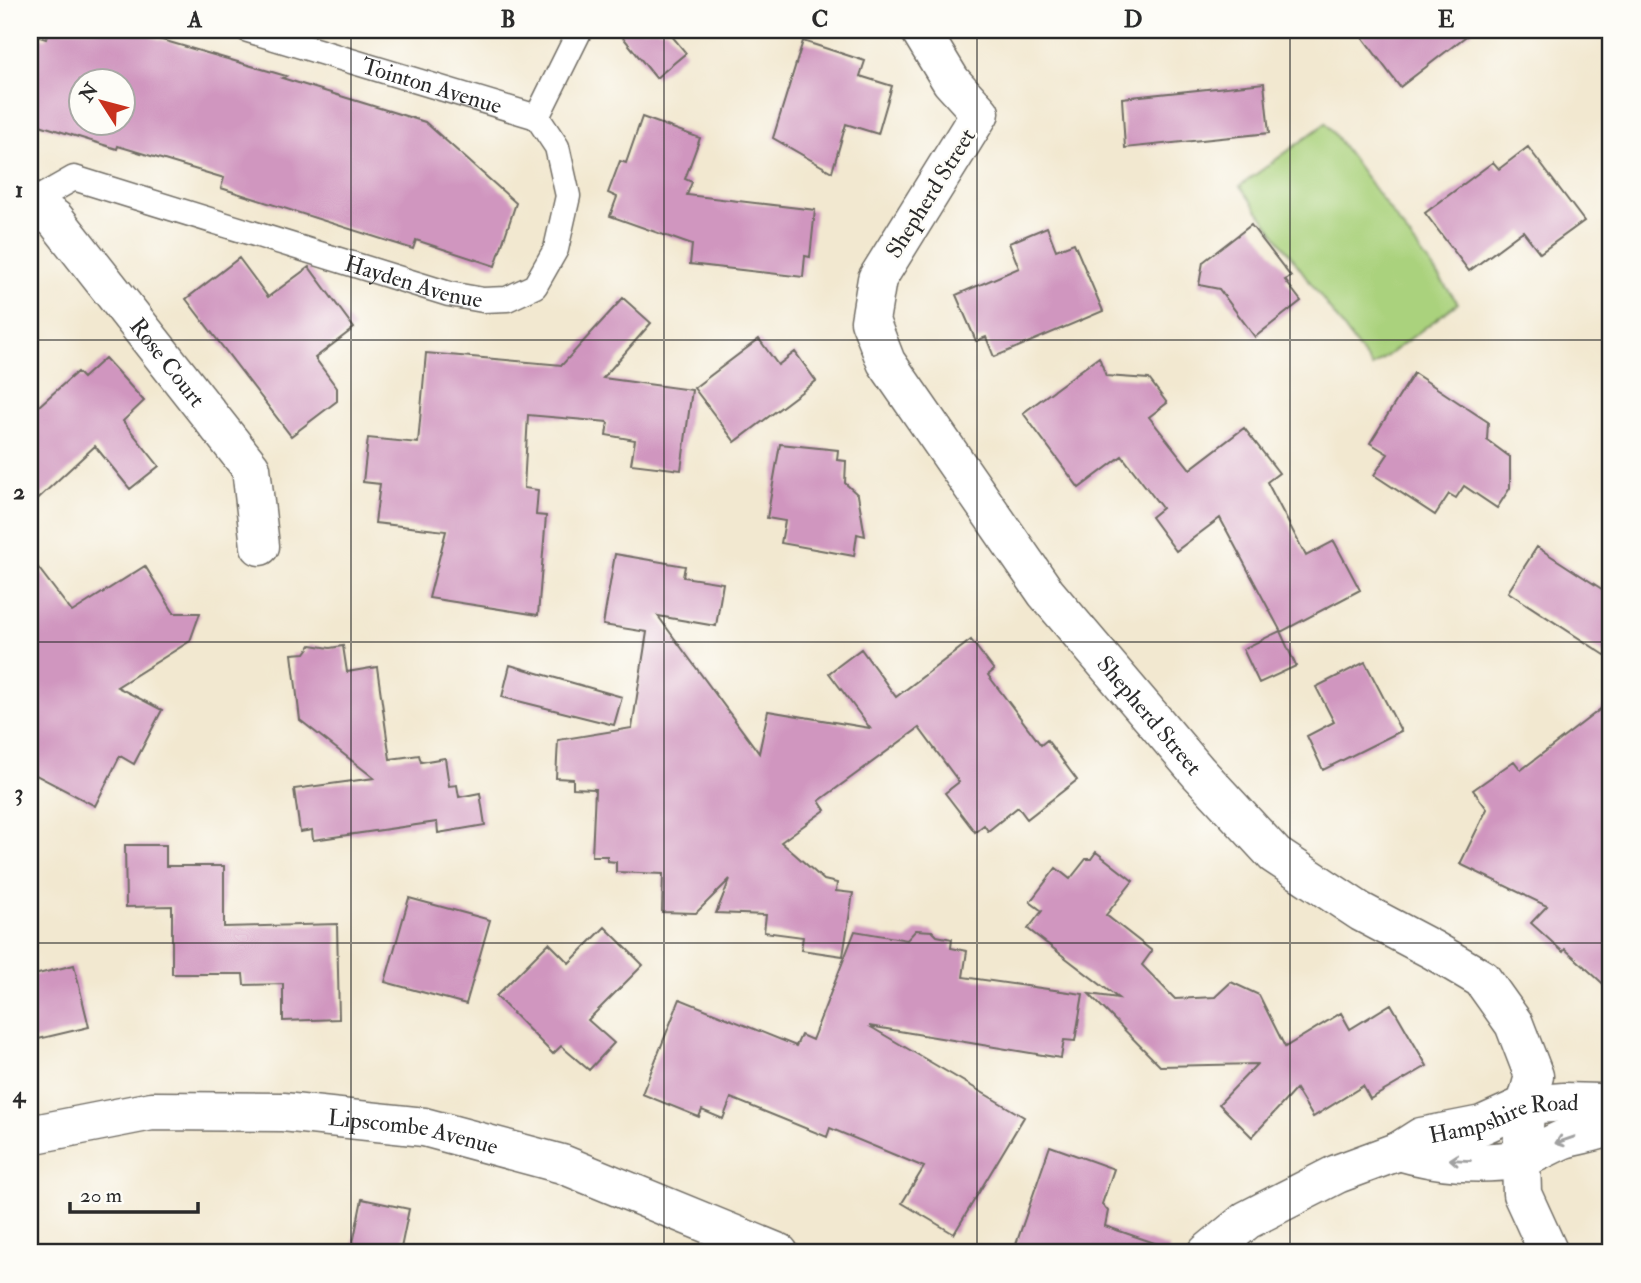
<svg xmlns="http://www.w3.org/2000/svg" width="1641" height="1283" viewBox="0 0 1641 1283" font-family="'IM FELL Double Pica',serif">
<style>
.green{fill:#aad27d;stroke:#6a7e54;stroke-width:2}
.building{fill:#d096bf;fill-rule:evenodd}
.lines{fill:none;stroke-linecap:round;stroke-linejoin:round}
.service-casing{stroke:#716d65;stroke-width:27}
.minor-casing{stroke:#716d65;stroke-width:41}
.service{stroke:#fff;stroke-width:24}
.minor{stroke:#fff;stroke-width:38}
.oneway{stroke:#a0a0a0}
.grid{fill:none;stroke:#2b2b2b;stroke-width:2;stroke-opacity:0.55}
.labels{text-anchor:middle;stroke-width:5;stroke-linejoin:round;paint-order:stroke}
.street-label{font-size:23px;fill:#2b2b2b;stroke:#fdfcf7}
.neatline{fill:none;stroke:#2b2b2b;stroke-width:2.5}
.grid-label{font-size:23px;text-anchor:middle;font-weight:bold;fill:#2b2b2b}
</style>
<rect width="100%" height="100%" fill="#fdfcf7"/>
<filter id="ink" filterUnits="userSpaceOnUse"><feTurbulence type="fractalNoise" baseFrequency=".0143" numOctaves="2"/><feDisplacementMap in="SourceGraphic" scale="14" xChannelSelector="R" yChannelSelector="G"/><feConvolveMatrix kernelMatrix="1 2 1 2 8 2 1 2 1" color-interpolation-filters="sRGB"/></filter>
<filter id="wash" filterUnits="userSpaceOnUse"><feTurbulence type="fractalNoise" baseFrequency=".00686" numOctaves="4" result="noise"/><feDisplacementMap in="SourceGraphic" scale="28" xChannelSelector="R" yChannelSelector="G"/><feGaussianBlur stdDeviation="1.57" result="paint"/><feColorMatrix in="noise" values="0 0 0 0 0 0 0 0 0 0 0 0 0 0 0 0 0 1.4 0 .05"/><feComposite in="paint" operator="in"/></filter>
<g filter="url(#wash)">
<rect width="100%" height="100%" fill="#f2e8d0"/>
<!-- green -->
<path class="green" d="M 1326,123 L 1458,303 L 1372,367 L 1240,186 Z"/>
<g id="blocks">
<!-- building -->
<path class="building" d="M 49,30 L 128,30 L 286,76 L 282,78 L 425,122 L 516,203 L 495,266 L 416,240 L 413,249 L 221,188 L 224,178 L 118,146 L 117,149 L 30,122 L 30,58 L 36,36 L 46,39 ZM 80,80 L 122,80 L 122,122 L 80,122 Z
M 617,30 L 667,30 L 686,53 L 656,78 Z
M 1357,30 L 1474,30 L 1400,87 Z
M 803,41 L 865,61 L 860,76 L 892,86 L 878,134 L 846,124 L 832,172 L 773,138 Z
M 1264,83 L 1269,133 L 1125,148 L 1122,98 Z
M 642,117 L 700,138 L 685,179 L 692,182 L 687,195 L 815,210 L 810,257 L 805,256 L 803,277 L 690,264 L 692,245 L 610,216 L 617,197 L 608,193 L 620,161 L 626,163 Z
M 1528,147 L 1584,221 L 1540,253 L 1523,231 L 1469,271 L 1425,213 L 1493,162 L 1499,169 Z
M 1251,225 L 1291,277 L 1285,280 L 1301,301 L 1255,337 L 1219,289 L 1199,285 L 1203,262 Z
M 1047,227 L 1056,250 L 1074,243 L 1103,311 L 994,357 L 986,337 L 976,341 L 956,295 L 1019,268 L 1009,243 Z
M 239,258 L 268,297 L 309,267 L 354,328 L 315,358 L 337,388 L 337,401 L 291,436 L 186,299 Z
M 623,298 L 651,323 L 603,378 L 692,390 L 681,470 L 631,464 L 635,440 L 606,435 L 608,422 L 528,415 L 524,488 L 538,490 L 536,515 L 546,516 L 538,615 L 429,598 L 446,531 L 375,523 L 380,484 L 363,482 L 368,438 L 418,443 L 426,353 L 562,365 Z
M 759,339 L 778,365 L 795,352 L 816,381 L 735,442 L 694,388 Z
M 1099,357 L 1106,376 L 1149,379 L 1167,403 L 1149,417 L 1190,469 L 1244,428 L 1279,473 L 1267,482 L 1306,556 L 1334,541 L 1360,590 L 1281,632 L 1220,518 L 1176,551 L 1151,517 L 1162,508 L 1122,456 L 1079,488 L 1023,413 Z
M 105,358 L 144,401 L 123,421 L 159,466 L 130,489 L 95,446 L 30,506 L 30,414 L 77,372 L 83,378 Z
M 1414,373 L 1488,422 L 1487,440 L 1510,457 L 1510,488 L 1497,508 L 1464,486 L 1456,498 L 1449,494 L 1435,515 L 1374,475 L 1388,454 L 1370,443 Z
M 780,444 L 838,450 L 837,460 L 846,461 L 845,483 L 858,495 L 865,536 L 857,534 L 854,556 L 781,543 L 785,521 L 767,518 Z
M 1537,547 L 1611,595 L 1611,659 L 1508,592 Z
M 615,554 L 685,566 L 683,577 L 723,583 L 716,626 L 658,616 L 759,753 L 768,711 L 870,728 L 829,673 L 861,649 L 896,697 L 971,640 L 994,670 L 988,675 L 1041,745 L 1047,740 L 1077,780 L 1027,819 L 1018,807 L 988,831 L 984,825 L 975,832 L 945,793 L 959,782 L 919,728 L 819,801 L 825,810 L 781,842 L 824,880 L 837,883 L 836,891 L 853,893 L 843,956 L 801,950 L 803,937 L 764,932 L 766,915 L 716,913 L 730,879 L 696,913 L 662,912 L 663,874 L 616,872 L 616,862 L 607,861 L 607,856 L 592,856 L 595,789 L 573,788 L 573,779 L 556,778 L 558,740 L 632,728 L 647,632 L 603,625 Z
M 30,557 L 72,612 L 145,566 L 174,613 L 200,613 L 190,641 L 117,687 L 162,710 L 134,764 L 120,756 L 95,806 L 30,772 Z
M 1280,631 L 1296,666 L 1259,683 L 1243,649 Z
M 311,645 L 330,648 L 343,646 L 347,672 L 377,667 L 390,759 L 419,755 L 421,762 L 445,758 L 449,786 L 457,785 L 459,797 L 480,793 L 485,825 L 438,833 L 437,822 L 313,840 L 312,830 L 300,832 L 294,789 L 374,778 L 300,720 L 292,654 L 305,653 Z
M 1365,662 L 1401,731 L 1323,770 L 1307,736 L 1334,722 L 1316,687 Z
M 510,665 L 622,697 L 614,725 L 502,697 Z
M 1611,701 L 1611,991 L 1565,949 L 1563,952 L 1531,923 L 1547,906 L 1460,864 L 1487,809 L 1473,790 L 1514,761 L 1521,770 Z
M 125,845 L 166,845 L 166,866 L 224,866 L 224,927 L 337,924 L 339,1019 L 283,1021 L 283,984 L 244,985 L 243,974 L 172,974 L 172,906 L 126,907 Z
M 1096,852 L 1133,881 L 1106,915 L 1152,951 L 1142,965 L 1175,999 L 1215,997 L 1231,982 L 1259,995 L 1285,1047 L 1341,1013 L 1350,1029 L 1391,1004 L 1427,1066 L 1370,1099 L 1363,1086 L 1313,1117 L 1296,1089 L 1252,1137 L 1219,1104 L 1257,1064 L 1160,1066 L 1089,994 L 1118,998 L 1028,929 L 1042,911 L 1030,902 L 1056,868 L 1070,879 L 1086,859 L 1091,859 Z
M 409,898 L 490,920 L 466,1004 L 385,982 Z
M 605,927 L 643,965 L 588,1020 L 614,1043 L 589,1070 L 561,1046 L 553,1054 L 496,996 L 549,943 L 569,963 Z
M 916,930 L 932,931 L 937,936 L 952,939 L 951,948 L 967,951 L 963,977 L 1083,994 L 1075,1041 L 1064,1040 L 1061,1058 L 869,1026 L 1024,1117 L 954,1234 L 902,1203 L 924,1167 L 830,1128 L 827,1137 L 731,1098 L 723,1119 L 702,1110 L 699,1117 L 642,1094 L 680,999 L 796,1046 L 801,1035 L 812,1040 L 855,931 L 907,940 Z
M 74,965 L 89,1027 L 30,1041 L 30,976 Z
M 1050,1146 L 1114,1169 L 1102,1204 L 1108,1211 L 1105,1226 L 1169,1248 L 1168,1253 L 1013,1253 Z
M 362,1199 L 409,1209 L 400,1253 L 351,1253 Z"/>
</g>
</g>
<g filter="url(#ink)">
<use href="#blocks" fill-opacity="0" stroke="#716d65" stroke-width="2"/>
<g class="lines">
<defs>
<g id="service">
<path id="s1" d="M 248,30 L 537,117"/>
<path id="s2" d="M 30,203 L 74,178 L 449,294 L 483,300 L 507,299 L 535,286 L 556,249 L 568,196 L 557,147 L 537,117 L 580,30"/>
</g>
<g id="minor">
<path id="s3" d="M 920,30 L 951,81 L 980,113 L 877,279 L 870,321 L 886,362 L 1046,593 L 1198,772 L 1275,855 L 1361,912 L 1433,950 L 1482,979 L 1514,1024 L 1534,1076 L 1526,1105 L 1521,1158 L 1522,1194 L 1549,1253"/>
<path id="s4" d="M 30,203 L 55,219 L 251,468 L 260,546"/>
<path id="s5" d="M 30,1135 L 152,1111 L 283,1112 L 424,1127 L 562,1164 L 779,1253"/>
<path d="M 1399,1151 C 1436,1162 1481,1166 1519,1159 C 1534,1155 1549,1145 1564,1139 C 1580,1134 1596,1133 1611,1126"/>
<path id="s6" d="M 1207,1253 L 1247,1220 L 1337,1174 L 1399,1151 L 1421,1137 L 1482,1125 L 1526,1105 L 1564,1102 L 1598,1103 L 1611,1107"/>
</g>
</defs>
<!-- service casing -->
<use href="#service" class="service-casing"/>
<!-- minor casing -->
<use href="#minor" class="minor-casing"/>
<!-- service -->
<use href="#service" class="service"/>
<!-- minor -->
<use href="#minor" class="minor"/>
</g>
<!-- one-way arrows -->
<defs><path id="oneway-shaft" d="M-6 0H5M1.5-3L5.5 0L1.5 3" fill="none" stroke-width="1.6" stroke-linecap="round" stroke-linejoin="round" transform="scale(1.75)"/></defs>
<g class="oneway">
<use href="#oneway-shaft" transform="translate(1565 1140) rotate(161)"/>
<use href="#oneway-shaft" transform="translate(1460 1160) rotate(-177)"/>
</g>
</g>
<!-- grid -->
<path class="grid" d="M 351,30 L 351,1253M 664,30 L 664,1253M 977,30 L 977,1253M 1290,30 L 1290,1253M 30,340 L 1611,340M 30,642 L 1611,642M 30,943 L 1611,943"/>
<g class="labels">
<!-- street labels -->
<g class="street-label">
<text dy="8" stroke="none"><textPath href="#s1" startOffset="192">Tointon Avenue</textPath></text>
<text transform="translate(930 193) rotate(-58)" y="8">Shepherd Street</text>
<text dy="8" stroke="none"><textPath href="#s2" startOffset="406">Hayden Avenue</textPath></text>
<text dy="8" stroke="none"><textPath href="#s4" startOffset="212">Rose Court</textPath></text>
<text dy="8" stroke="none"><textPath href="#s3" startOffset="826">Shepherd Street</textPath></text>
<text dy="8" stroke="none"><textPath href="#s6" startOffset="331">Hampshire Road</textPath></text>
<text dy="8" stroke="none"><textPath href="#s5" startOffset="387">Lipscombe Avenue</textPath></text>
</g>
</g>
<!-- margin -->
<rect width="1641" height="1283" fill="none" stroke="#fdfcf7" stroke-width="77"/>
<!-- north arrow -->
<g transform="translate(102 102) rotate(306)"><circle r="33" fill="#fdfcf7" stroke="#a9a8a5" stroke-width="2"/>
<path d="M0-5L12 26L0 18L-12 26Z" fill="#c8321e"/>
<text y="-10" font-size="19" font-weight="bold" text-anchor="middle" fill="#2b2b2b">N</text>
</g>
<!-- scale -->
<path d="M70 1202v10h128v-10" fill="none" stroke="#2b2b2b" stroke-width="3.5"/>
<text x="80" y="1202" font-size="21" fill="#2b2b2b" stroke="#fdfcf7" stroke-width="5" paint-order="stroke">20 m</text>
<rect x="38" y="38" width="1564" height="1206" class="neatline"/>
<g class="grid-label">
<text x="195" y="27">A</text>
<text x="508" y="27">B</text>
<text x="820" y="27">C</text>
<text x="1133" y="27">D</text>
<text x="1446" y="27">E</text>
<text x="19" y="197">1</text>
<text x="19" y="499">2</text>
<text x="19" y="800">3</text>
<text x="19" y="1102">4</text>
</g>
</svg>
